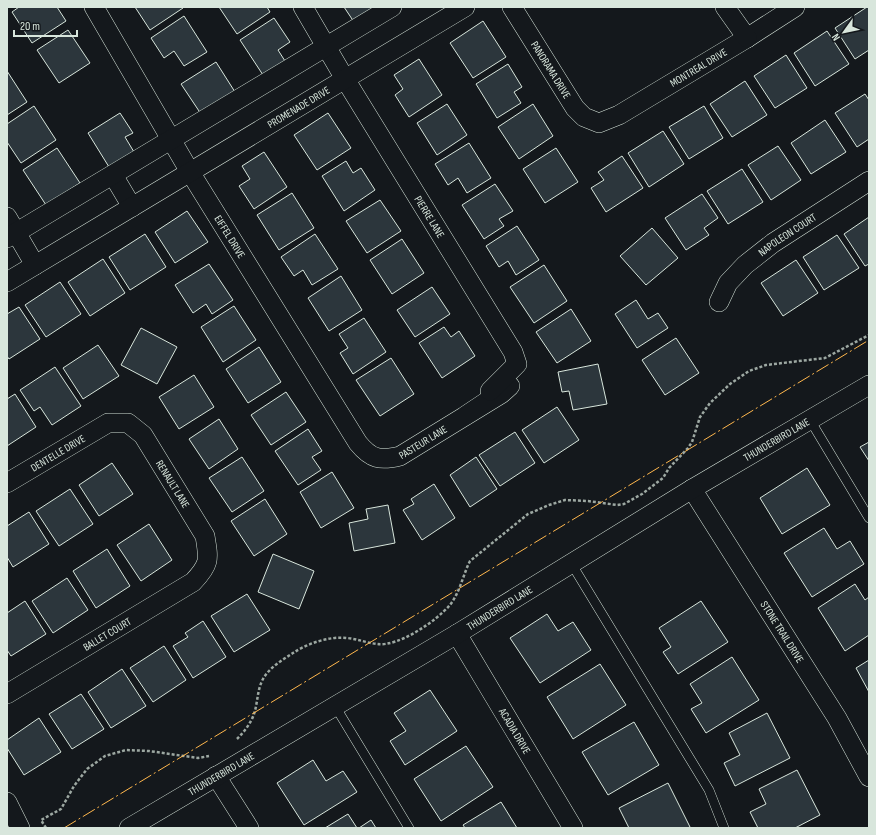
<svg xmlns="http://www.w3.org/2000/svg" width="876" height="835" viewBox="0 0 876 835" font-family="'Sofia Sans Condensed',sans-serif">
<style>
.building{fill:#2c363c;stroke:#d8e6dc}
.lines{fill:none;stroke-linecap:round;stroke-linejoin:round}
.service-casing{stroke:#d8e6dc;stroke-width:10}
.minor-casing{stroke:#d8e6dc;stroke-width:20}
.path{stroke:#9da8a2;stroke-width:2.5;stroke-dasharray:3 2;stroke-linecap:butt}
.service{stroke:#14181c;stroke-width:9}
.minor{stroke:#14181c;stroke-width:19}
.power{stroke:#ffb74d;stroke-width:1;stroke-dasharray:14 3 2 3;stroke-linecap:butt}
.labels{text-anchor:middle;stroke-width:3;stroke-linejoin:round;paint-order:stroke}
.street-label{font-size:11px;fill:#d8e6dc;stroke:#14181c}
</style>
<rect width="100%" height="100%" fill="#14181c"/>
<!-- building -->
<path class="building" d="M 19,7 L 57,7 L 66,21 L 32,43 L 12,12 Z
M 135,7 L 182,7 L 183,8 L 150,30 Z
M 219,7 L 267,7 L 270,12 L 237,34 Z
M 344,7 L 377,7 L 354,22 Z
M 867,7 L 869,8 L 869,50 L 855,59 L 835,28 Z
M 184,16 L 207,52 L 184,66 L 174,51 L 164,58 L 151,38 Z
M 274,18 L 290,42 L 278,50 L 285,61 L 263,75 L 240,40 Z
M 483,21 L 506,57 L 473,78 L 450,43 Z
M 68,30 L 90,63 L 59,83 L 37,50 Z
M 827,31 L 849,64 L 815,86 L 794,53 Z
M 786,55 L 807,88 L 775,108 L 754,76 Z
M 419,59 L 442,95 L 409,117 L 395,95 L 403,89 L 394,75 Z
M 216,62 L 235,92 L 201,114 L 181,84 Z
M 508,64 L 522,87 L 514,92 L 521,103 L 497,118 L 476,84 Z
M 7,71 L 27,102 L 7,115 Z
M 745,81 L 767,115 L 732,137 L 710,104 Z
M 865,94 L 869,100 L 869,139 L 857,147 L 835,113 Z
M 447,104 L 467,135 L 437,155 L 417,123 Z
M 533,104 L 553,136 L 519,159 L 498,127 Z
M 34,106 L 56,140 L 21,163 L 7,142 L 7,124 Z
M 704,106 L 723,138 L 689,159 L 669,127 Z
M 120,113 L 133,133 L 125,137 L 134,152 L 109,167 L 88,133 Z
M 328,113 L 351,148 L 317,170 L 294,135 Z
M 825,120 L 846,152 L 811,174 L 791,143 Z
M 663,131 L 684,164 L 649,187 L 628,153 Z
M 469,143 L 491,178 L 467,193 L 458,178 L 448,185 L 435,164 Z
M 778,146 L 801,180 L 771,200 L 748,165 Z
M 57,148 L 80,183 L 46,205 L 23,170 Z
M 556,148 L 578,182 L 545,203 L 523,169 Z
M 264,152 L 287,187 L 254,209 L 239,186 L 250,179 L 242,166 Z
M 622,156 L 643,188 L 606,212 L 591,188 L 604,180 L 598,172 Z
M 346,161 L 353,173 L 361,168 L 375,190 L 344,211 L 322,176 Z
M 742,169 L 763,202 L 728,224 L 707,191 Z
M 495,184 L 513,211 L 499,219 L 504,226 L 484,239 L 462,205 Z
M 292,193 L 314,228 L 279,250 L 257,215 Z
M 702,194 L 718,218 L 704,228 L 709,235 L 686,250 L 665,218 Z
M 380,200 L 401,231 L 367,253 L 346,221 Z
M 187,211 L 208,242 L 175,263 L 155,232 Z
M 869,217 L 869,264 L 865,266 L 844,234 Z
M 517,226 L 539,260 L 516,275 L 508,261 L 499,267 L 486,246 Z
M 652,228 L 678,258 L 646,285 L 620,256 Z
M 145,234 L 166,267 L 130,290 L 109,257 Z
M 315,234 L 338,269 L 312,285 L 303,270 L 294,276 L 281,257 Z
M 837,235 L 859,268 L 824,290 L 803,257 Z
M 402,239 L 424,273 L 392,294 L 370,260 Z
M 103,259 L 125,293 L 90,316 L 68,282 Z
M 796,260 L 818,293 L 783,316 L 761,283 Z
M 209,264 L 233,300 L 212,314 L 206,304 L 193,313 L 175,285 Z
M 544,265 L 567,301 L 534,323 L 510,287 Z
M 341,276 L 362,310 L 329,331 L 308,298 Z
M 60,282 L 81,314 L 46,337 L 25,305 Z
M 432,287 L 450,314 L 415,337 L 397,310 Z
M 636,300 L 648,319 L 658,313 L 668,328 L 637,348 L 615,314 Z
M 234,306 L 256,340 L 223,362 L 201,327 Z
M 19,307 L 40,339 L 9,359 L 7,356 L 7,314 Z
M 571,309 L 591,341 L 557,363 L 536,332 Z
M 364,318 L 386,352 L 353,374 L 340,353 L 348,348 L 339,334 Z
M 444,327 L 451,337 L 459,331 L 475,356 L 442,378 L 419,343 Z
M 141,328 L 177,347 L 157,384 L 121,365 Z
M 676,338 L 699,373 L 665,395 L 642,360 Z
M 98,345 L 119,376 L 83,399 L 63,368 Z
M 259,347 L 281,382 L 248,403 L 226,369 Z
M 391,358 L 414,394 L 380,416 L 356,380 Z
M 598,364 L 607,404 L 573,410 L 569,391 L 562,392 L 558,372 Z
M 55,367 L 81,406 L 52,425 L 40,407 L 34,411 L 20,390 Z
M 194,375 L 214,407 L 179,429 L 159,397 Z
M 286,392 L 306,422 L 271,445 L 251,415 Z
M 15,394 L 36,427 L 7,446 L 7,399 Z
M 557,407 L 579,440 L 544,463 L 522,430 Z
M 219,419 L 238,449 L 209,469 L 189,439 Z
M 308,429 L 322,451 L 312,457 L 321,470 L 298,485 L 275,451 Z
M 515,432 L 535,463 L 500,486 L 479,455 Z
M 869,442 L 869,461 L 860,447 Z
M 242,457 L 264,491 L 232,512 L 209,478 Z
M 476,457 L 497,489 L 470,507 L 450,475 Z
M 112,463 L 133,494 L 99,516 L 79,485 Z
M 807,468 L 830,505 L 782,534 L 760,498 Z
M 332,472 L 354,508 L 321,528 L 300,492 Z
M 434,484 L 455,518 L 422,540 L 403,510 L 414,504 L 411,499 Z
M 70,489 L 93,524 L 59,546 L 36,511 Z
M 265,499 L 287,534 L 254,556 L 231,521 Z
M 388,505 L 395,543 L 354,551 L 349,523 L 368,519 L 366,509 Z
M 29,512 L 49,544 L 13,567 L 7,557 L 7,526 Z
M 149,524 L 172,560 L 141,581 L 117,545 Z
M 824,528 L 837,549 L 850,541 L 864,564 L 812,597 L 784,553 Z
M 107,549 L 130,586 L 96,608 L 73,571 Z
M 273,554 L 314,571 L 299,609 L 258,592 Z
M 67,578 L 88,610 L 53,633 L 32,601 Z
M 855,584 L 865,600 L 869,597 L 869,635 L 845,651 L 818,608 Z
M 247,594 L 270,630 L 234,652 L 211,616 Z
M 25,601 L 46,634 L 11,656 L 7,650 L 7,613 Z
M 701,601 L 728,642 L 678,674 L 663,652 L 671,647 L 659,628 Z
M 547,614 L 558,631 L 573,622 L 591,650 L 540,683 L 510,638 Z
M 203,621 L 226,657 L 193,678 L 173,646 L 188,637 L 185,633 Z
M 164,646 L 186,680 L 153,702 L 130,668 Z
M 732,657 L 759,700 L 706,733 L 691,709 L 702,703 L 690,684 Z
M 869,660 L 869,692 L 856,668 Z
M 600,664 L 626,705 L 573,739 L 547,697 Z
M 122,669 L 146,706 L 111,728 L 88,692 Z
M 430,690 L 457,731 L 405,765 L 390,741 L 406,731 L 394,713 Z
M 81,694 L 104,729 L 72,749 L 49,714 Z
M 767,713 L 790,758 L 735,786 L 724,763 L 740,755 L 729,733 Z
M 39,718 L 61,752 L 24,775 L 7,748 L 7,740 Z
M 634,722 L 659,765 L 608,795 L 582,752 Z
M 466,746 L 493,787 L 441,821 L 414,779 Z
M 313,760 L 326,781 L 343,771 L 357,792 L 304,825 L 277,783 Z
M 797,770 L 820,815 L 795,828 L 758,828 L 750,812 L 766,804 L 759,789 Z
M 668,783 L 690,827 L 687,828 L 629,828 L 619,808 Z
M 501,802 L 517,828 L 465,828 L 463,825 Z
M 348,814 L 357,828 L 325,828 Z
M 371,820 L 376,828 L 359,828 Z"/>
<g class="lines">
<defs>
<path id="service" d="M 810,420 L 869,518
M 571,563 L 709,790 L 724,828
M 335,706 L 409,828"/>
<g id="minor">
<path id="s1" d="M 94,7 L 190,172 L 358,443 C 371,459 380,461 400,456 L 501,394 L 510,386 L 465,416"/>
<path id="s2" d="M 303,7 L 345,79 L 513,352 L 517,364 L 490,391"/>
<path id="s3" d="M 512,7 L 575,108 L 584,117 L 599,123 L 619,115 L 747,38 L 795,7"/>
<path d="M 725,7 L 747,38"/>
<path d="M 113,175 L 132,207"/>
<path d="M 7,217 L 35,265"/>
<path d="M 7,238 L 392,7"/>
<path id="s4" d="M 7,282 L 465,7"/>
<path id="s5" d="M 719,302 L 728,283 L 745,265 L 773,243 L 869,181"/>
<path id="s6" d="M 7,483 L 108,423 L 128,423 L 143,435 L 205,536 C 209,560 210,564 193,582 L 7,694"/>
<path id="s7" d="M 692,489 L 837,718 L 869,777"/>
<path id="s8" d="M 457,634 L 573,828"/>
<path d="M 216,776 L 249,828"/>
<path d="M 7,802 L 20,828"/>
<path id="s9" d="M 129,828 L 457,634 L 692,489 L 869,385"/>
</g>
</defs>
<!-- service casing -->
<use href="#service" class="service-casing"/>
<!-- minor casing -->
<use href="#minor" class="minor-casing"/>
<!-- path -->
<path class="path" d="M 237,739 C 244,732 251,723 254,714 C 258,702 257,690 263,679 C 269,668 282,660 293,653 C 308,643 330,636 347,638 C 358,639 367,643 377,644 C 399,647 436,621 450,605 C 460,592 463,575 470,561 L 528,514 L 549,505 L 565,500 L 588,501 L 617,505 L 624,504 L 642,494 L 663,478 L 669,468 L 688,448 L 692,442 L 700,417 L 710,403 L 730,384 L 749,371 L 766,365 L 825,358 L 869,335
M 46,828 L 41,820 L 61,809 L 74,786 L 87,769 L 105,756 L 126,750 L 149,751 L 198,758 L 209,756"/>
<!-- service -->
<use href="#service" class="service"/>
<!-- minor -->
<use href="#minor" class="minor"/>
<!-- power -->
<path class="power" d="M 64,828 L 869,340"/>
</g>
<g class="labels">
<!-- street labels -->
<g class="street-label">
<text dy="4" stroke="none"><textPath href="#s3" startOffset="262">MONTREAL DRIVE</textPath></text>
<text dy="4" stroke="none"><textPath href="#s3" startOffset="74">PANORAMA DRIVE</textPath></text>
<text dy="4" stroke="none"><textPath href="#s4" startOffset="340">PROMENADE DRIVE</textPath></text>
<text dy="4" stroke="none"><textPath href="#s2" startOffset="245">PIERRE LANE</textPath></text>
<text dy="4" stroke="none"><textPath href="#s5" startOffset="98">NAPOLEON COURT</textPath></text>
<text dy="4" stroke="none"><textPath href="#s1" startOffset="267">EIFFEL DRIVE</textPath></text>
<text dy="4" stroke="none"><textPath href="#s9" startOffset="755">THUNDERBIRD LANE</textPath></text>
<text dy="4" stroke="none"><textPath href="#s1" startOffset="584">PASTEUR LANE</textPath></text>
<text dy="4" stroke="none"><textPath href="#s6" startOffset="59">DENTELLE DRIVE</textPath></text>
<text dy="4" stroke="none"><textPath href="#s6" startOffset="214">RENAULT LANE</textPath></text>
<text dy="4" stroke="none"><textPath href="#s9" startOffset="431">THUNDERBIRD LANE</textPath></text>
<text dy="4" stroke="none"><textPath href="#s7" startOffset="169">STONE TRAIL DRIVE</textPath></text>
<text transform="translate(107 634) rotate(-31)" y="4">BALLET COURT</text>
<text dy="4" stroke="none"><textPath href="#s8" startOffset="113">ACADIA DRIVE</textPath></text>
<text dy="4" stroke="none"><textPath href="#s9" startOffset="107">THUNDERBIRD LANE</textPath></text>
</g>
</g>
<!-- border -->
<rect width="876" height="835" fill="none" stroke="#d8e6dc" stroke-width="16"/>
<!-- north arrow -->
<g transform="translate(844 32) rotate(237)" stroke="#14181c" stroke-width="3" paint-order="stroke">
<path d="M0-3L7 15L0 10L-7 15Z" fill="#d8e6dc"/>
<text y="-6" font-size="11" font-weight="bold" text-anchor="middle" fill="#d8e6dc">N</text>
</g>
<!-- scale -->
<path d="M14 30v6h63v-6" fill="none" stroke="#d8e6dc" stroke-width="2"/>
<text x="20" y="30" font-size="12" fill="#d8e6dc" stroke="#14181c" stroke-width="3" paint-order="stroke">20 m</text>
</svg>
